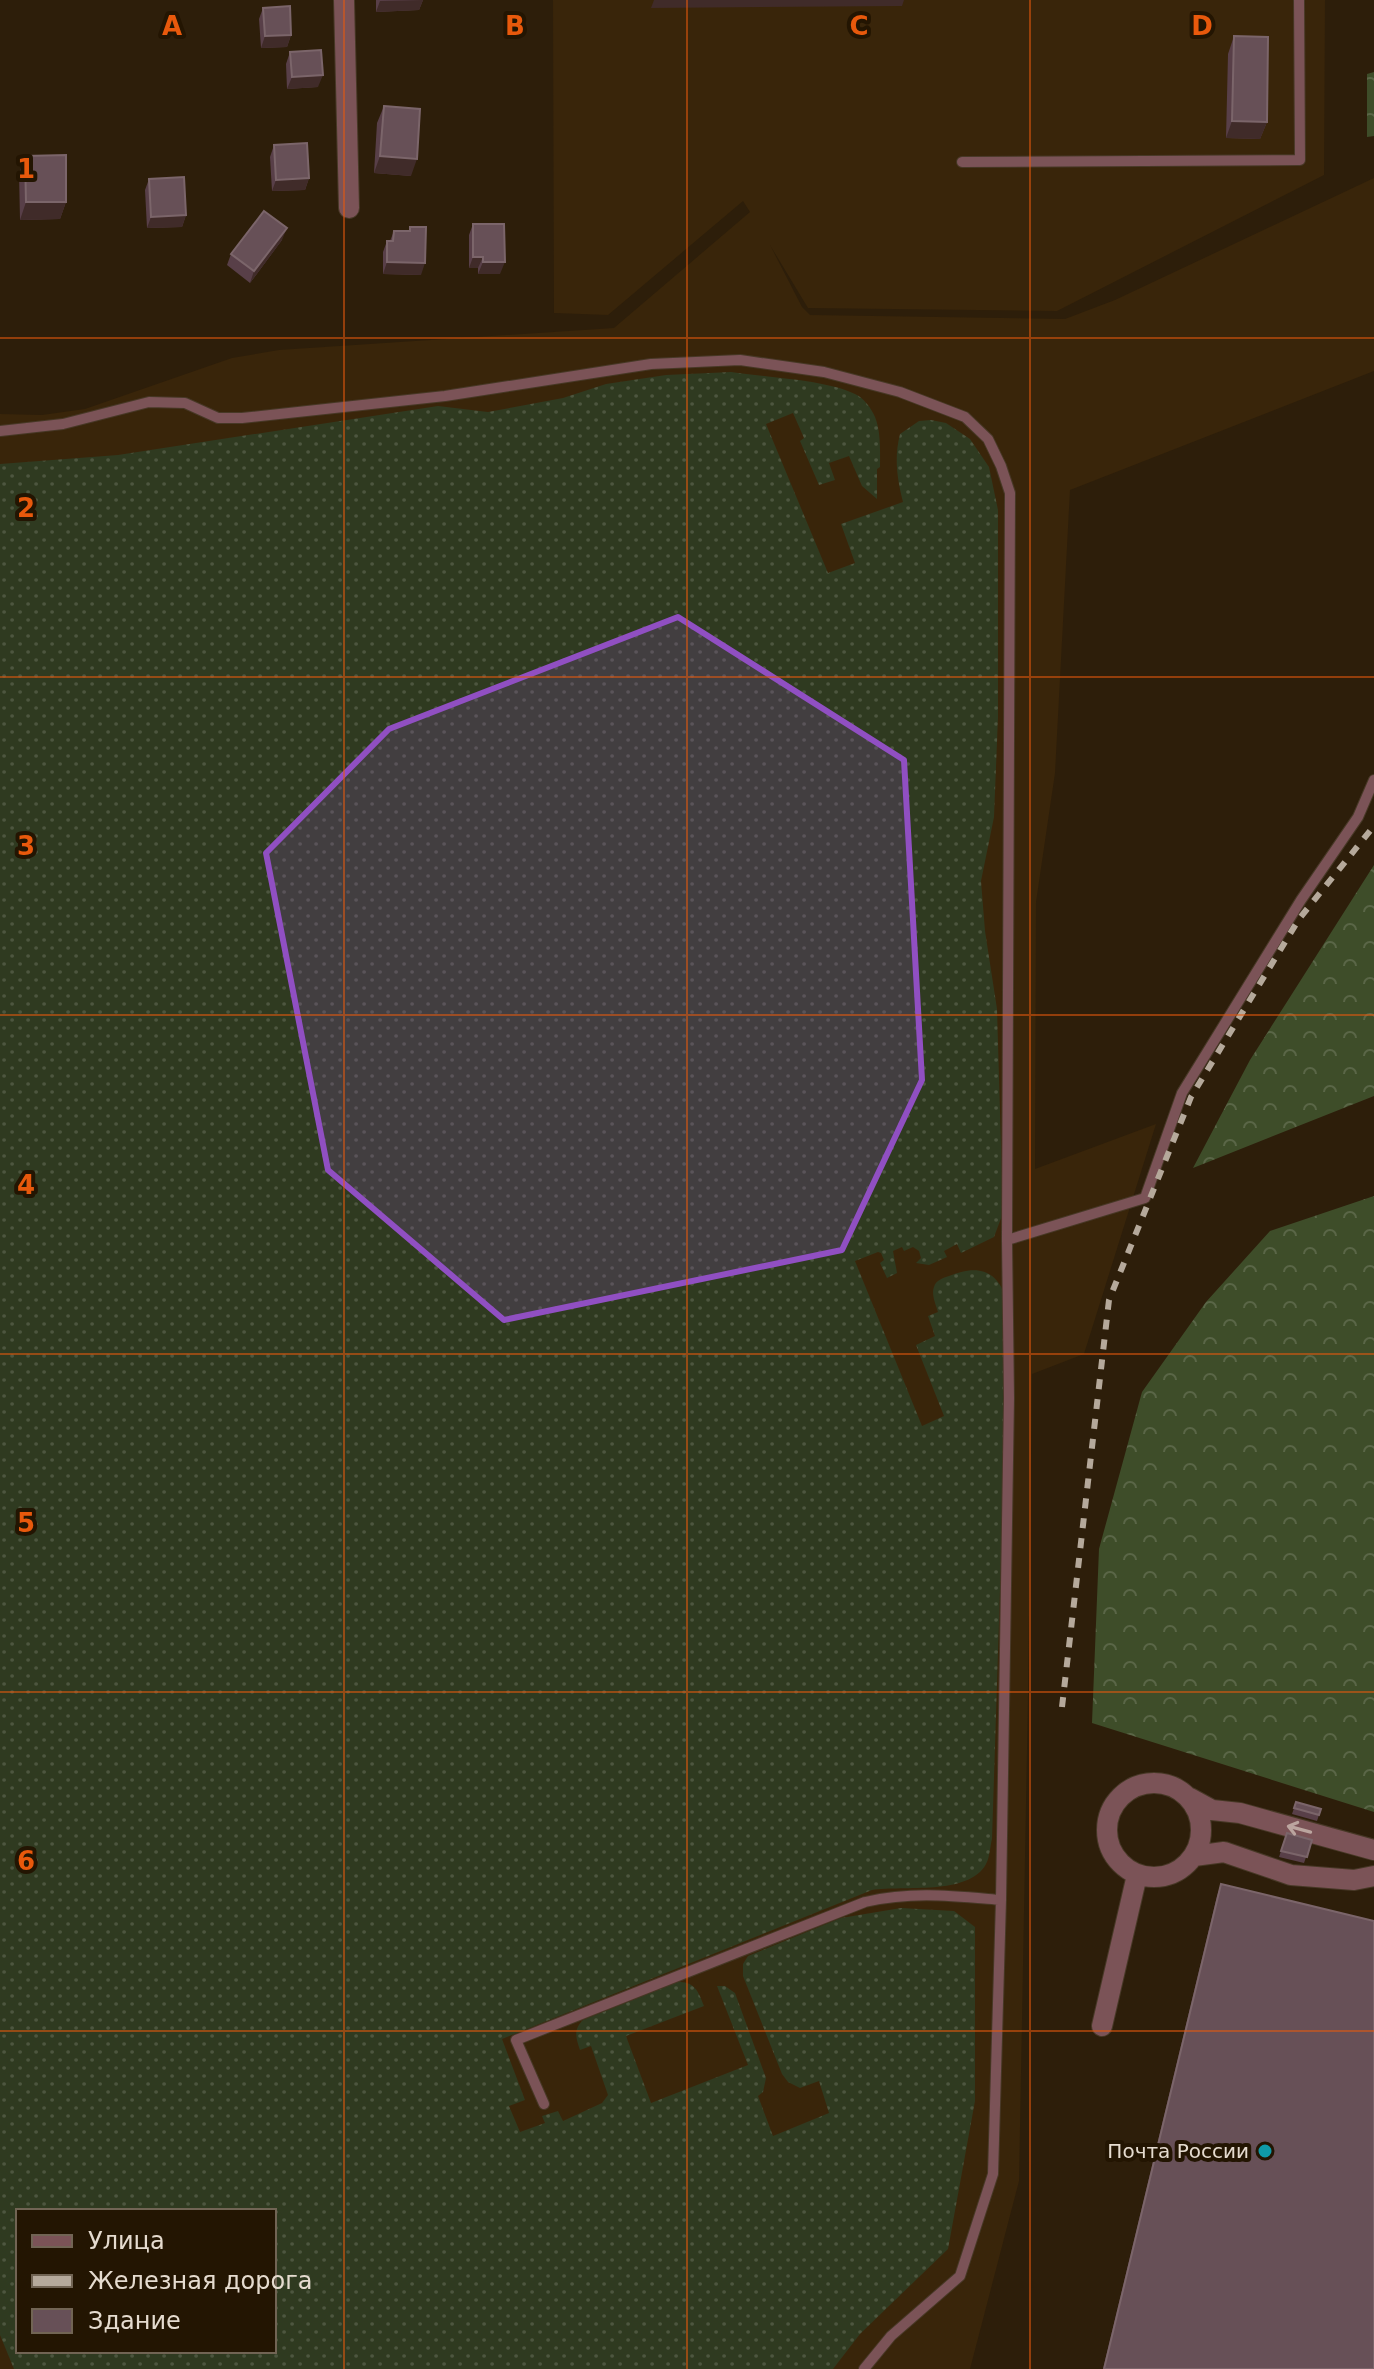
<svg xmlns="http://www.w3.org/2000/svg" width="1374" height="2369" viewBox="0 0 1374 2369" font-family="'DejaVu Sans',sans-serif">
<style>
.built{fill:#39250a;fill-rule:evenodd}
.grass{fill:url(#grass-dots);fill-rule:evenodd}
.forest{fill:url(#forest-crowns)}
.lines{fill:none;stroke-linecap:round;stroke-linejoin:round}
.service-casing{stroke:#473826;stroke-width:12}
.minor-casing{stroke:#473826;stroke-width:22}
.service{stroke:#7b5357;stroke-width:10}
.minor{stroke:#7b5357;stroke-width:20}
.rail{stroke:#b5a99b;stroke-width:6;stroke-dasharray:10 10;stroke-linecap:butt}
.wall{fill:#583f48}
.shaded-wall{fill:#402b29}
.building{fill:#675057;stroke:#7b656a;stroke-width:2}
.oneway{stroke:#bba59f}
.marked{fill:#904fc2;fill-opacity:0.2;stroke:#904fc2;stroke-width:6;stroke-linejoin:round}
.grid{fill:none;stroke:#e8590c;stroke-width:2;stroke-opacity:0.55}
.culture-dot{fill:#0f9aa8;stroke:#231502;stroke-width:3}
.labels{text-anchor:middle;stroke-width:8;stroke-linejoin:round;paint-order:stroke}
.poi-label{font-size:20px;fill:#e5dbcf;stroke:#231502;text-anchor:end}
.grid-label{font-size:26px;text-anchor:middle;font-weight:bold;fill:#e8590c;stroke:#231502;stroke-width:8;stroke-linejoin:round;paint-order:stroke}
</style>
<defs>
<pattern id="grass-dots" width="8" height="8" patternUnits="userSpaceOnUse" patternTransform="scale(2)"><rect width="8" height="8" fill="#2f3a20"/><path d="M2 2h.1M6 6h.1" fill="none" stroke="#4d563f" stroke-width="1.8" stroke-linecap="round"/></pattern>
<pattern id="forest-crowns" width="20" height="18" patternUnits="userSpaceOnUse" patternTransform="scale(2)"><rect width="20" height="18" fill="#3e4d29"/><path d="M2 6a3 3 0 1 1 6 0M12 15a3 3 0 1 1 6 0" fill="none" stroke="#5a6647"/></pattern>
</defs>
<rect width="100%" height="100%" fill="#2d1e0a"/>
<!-- built -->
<path class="built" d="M 553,0 L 1325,0 L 1324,175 L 1057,311 L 808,308 L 770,245 L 802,307 L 810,315 L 1065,319 L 1115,300 L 1374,178 L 1374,371 L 1070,490 L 1055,773 L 1036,902 L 1035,1169 L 1156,1124 L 1084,1354 L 1032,1374 L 1028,1696 L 1019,2181 L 970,2369 L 0,2369 L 0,414 L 42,415 L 85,409 L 232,358 L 279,350 L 614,328 L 750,212 L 743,201 L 608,315 L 554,313 ZM 18,2211 L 274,2211 L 274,2351 L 18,2351 Z"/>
<!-- grass -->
<path class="grass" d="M 731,372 C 764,377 828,380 855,394 C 864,398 871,408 875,417 C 881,432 880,450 880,467 L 877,469 L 877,499 L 862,486 L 849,456 L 829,463 L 835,480 L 819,485 L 800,441 L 804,438 L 793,413 L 766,424 L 828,573 L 855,563 L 841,524 L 903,502 C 897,478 894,458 900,434 L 919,421 L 931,420 L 946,423 L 970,439 L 989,467 L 998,510 L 998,717 L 994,817 L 981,881 L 985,931 L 997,1009 L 1003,1213 L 994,1237 L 961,1253 L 957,1244 L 944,1251 L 947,1257 L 929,1265 L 916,1263 L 921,1258 L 919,1251 L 913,1247 L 904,1251 L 902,1247 L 893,1251 L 897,1273 L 887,1278 L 880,1263 L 884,1260 L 881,1253 L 878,1252 L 855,1261 L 922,1426 L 944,1416 L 916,1345 L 935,1336 L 928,1316 L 938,1312 C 936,1305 931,1294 934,1287 C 936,1280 943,1278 949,1276 C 985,1261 1003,1276 1009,1311 L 992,1839 C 990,1846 990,1857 986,1864 C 969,1896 903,1885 872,1890 L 502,2039 L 525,2100 L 509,2106 L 520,2132 L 545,2123 L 542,2116 L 558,2111 L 563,2121 L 602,2103 L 608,2095 L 591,2046 L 580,2050 C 576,2038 573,2030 583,2020 L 678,1982 C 695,1981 699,1993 704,2006 L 626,2036 L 651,2103 L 748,2065 L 717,1986 L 725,1986 L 735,1993 L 766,2078 L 763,2092 L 758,2096 L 773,2136 L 829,2113 L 819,2081 L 800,2088 L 788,2082 L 782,2074 L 743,1976 L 743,1964 L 748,1956 L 841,1918 L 901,1908 L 954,1911 L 975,1927 L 975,2101 L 948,2249 L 860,2334 L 833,2369 L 14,2369 L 0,2335 L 0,464 L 118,455 L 438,406 L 488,412 L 563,398 L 606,384 L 666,375 ZM 18,2211 L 274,2211 L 274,2351 L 18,2351 Z"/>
<!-- forest -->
<path class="forest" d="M 1374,72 L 1374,136 L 1367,137 L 1367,74 Z
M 1374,865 L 1374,1096 L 1193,1168 L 1250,1060 Z
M 1374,1196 L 1374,1812 L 1092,1723 L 1099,1549 L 1142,1392 L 1206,1302 L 1270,1231 Z"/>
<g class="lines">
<defs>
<path id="service" d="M 962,162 L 1300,160 L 1299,0
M 0,431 L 63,424 L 149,402 L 185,403 L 218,418 L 242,418 L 445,396 L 651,364 L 740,360 L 824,372 L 900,392 L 965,417 L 988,439 L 1001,466 L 1010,493 L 1007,1240 L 1009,1398 L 1001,1900 L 993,2174 L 960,2276 L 891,2336 L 864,2369
M 1007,1240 L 1145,1198 L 1182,1093 L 1301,900 L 1358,817 L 1374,780
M 544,2104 L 516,2040 L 865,1902 C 913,1891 953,1896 1001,1900"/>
<path id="minor" d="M 344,0 L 349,208
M1107 1830a47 47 0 1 1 94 0a47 47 0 1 1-94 0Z
M 1190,1798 L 1212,1810 L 1240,1813 L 1374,1850
M 1194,1856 L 1224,1852 L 1291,1875 L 1354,1880 L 1374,1876
M 1102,2026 L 1137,1875"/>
</defs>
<!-- service casing -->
<use href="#service" class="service-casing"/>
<!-- minor casing -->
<use href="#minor" class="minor-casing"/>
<!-- service -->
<use href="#service" class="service"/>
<!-- minor -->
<use href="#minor" class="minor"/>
<!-- rail -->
<path class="rail" d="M 1062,1707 L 1109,1300 L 1191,1097 L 1299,919 L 1374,826"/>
</g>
<!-- wall -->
<path class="wall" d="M 376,0 L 423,0 L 419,10 L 376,12 Z
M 263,8 L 291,35 L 287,47 L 261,48 L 259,19 Z
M 1234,36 L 1267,122 L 1260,139 L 1226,138 L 1228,54 Z
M 290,52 L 318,87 L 287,89 L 286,64 Z
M 384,106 L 411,176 L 374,173 L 377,123 Z
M 274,145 L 309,178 L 305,190 L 272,191 L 270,157 Z
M 25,156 L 66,202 L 60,219 L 20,220 L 19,173 Z
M 149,179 L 186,215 L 182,227 L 147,228 L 145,190 Z
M 473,224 L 500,274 L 478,274 L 478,268 L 469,268 L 469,235 Z
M 410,227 L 421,275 L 383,274 L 383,252 L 387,241 L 390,241 L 394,231 L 409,231 Z
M 282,240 L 250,283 L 227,265 L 231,254 Z
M 1296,1802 L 1321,1809 L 1317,1821 L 1292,1814 Z
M 1287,1833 L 1312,1840 L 1304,1863 L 1279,1857 Z
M 1221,1884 L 1374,2369 L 1103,2369 L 1217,1896 Z"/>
<!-- shaded-wall -->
<path class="shaded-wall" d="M 423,0 L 419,10 L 376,12 L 380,1 Z
M 654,0 L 904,0 L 902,6 L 651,8 Z
M 291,35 L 287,47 L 261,48 L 265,36 Z
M 323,75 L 318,87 L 287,89 L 292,77 Z
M 1232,121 L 1267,122 L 1260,139 L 1226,138 Z
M 380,156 L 417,159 L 411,176 L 374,173 Z
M 309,178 L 305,190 L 272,191 L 276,180 Z
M 26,202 L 66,202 L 60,219 L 20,220 Z
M 186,215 L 182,227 L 147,228 L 151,217 Z
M 287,228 L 282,240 L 250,283 L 254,271 Z
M 473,257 L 483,257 L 478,268 L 469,268 Z
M 387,262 L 425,263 L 421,275 L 383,274 Z
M 483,262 L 505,262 L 500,274 L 478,274 Z"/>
<!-- building -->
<path class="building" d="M 290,6 L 291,35 L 265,36 L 263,8 Z
M 1234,36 L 1268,37 L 1267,122 L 1232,121 Z
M 321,50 L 323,75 L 292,77 L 290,52 Z
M 384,106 L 420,109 L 417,159 L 380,156 Z
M 307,143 L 309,178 L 276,180 L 274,145 Z
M 66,155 L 66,202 L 26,202 L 25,156 Z
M 184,177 L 186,215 L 151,217 L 149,179 Z
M 264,211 L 287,228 L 254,271 L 231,254 Z
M 473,224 L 504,224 L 505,262 L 483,262 L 483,257 L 473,257 Z
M 410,227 L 426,227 L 425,263 L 387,262 L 387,241 L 393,241 L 394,231 L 410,231 Z
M 1296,1802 L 1321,1809 L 1319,1815 L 1294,1808 Z
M 1287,1833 L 1312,1840 L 1307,1857 L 1281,1851 Z
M 1221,1884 L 1374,1921 L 1374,2369 L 1104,2369 Z"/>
<!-- one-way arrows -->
<defs><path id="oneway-shaft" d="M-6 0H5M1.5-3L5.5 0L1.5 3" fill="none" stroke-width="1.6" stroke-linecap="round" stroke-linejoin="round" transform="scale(2)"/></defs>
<use class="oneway" href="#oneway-shaft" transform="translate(1299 1829) rotate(-165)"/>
<!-- marked area -->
<path class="marked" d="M 678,617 L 904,760 L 922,1080 L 842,1250 L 504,1320 L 328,1170 L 266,853 L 389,729 Z"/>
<!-- grid -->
<path class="grid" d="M 344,0 L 344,2369M 687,0 L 687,2369M 1030,0 L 1030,2369M 0,338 L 1374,338M 0,677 L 1374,677M 0,1015 L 1374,1015M 0,1354 L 1374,1354M 0,1692 L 1374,1692M 0,2031 L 1374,2031"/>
<!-- markers -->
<circle class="culture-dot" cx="1265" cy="2151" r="8"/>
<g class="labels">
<!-- poi labels -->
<g class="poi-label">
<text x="1249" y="2158">Почта России</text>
</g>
</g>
<g class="grid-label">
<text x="172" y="35">A</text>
<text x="515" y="35">B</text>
<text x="859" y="35">C</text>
<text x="1202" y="35">D</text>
<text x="26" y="178">1</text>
<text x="26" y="517">2</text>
<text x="26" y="855">3</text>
<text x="26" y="1194">4</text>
<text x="26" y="1532">5</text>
<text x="26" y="1870">6</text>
</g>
<!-- legend -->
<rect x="16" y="2209" width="260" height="144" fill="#231502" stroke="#716454" stroke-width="2"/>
<rect x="32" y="2235" width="40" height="12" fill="#7b5357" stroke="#716454" stroke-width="2"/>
<text x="88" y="2249" font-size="24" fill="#e5dbcf">Улица</text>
<rect x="32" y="2275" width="40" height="12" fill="#b5a99b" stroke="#716454" stroke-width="2"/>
<text x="88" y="2289" font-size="24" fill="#e5dbcf">Железная дорога</text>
<rect x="32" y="2309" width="40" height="24" fill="#675057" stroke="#716454" stroke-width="2"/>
<text x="88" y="2329" font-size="24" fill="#e5dbcf">Здание</text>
</svg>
